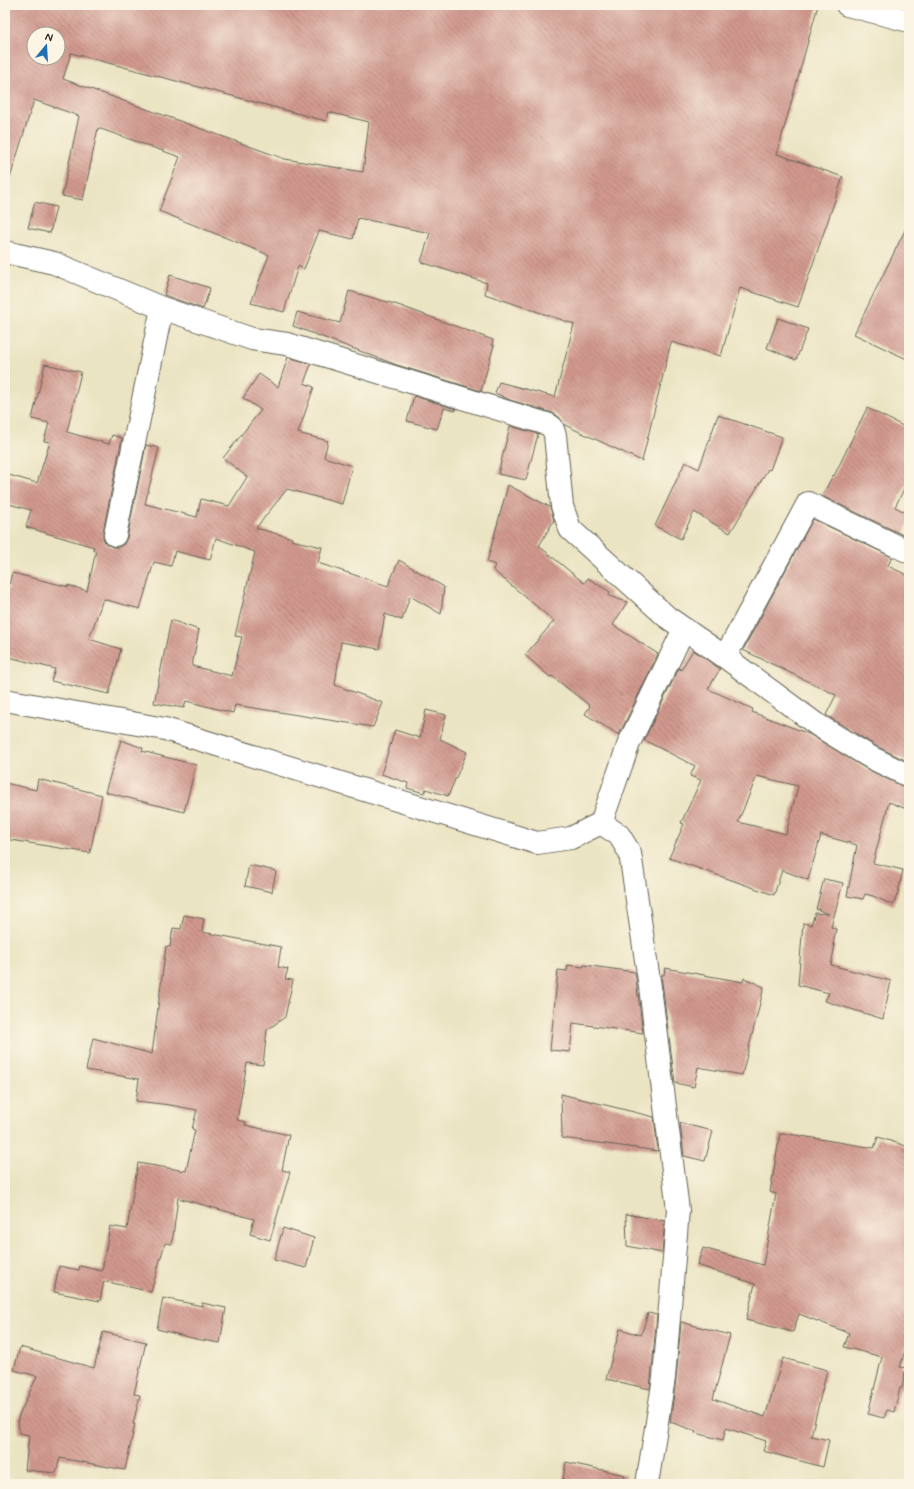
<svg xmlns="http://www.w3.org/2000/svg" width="914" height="1489" viewBox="0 0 914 1489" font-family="Mynerve,sans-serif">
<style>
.building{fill:url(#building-back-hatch);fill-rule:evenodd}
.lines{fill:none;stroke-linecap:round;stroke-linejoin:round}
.minor-casing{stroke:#646256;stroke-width:24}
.minor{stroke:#fff;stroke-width:22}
</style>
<defs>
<pattern id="building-back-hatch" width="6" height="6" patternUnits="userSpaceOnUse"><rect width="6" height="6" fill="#d1998e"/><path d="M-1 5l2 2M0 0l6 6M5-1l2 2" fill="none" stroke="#a97c73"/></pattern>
</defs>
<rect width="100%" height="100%" fill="#fcf5e5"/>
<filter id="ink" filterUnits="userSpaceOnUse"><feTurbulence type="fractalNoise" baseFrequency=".025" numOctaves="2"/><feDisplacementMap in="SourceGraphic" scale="8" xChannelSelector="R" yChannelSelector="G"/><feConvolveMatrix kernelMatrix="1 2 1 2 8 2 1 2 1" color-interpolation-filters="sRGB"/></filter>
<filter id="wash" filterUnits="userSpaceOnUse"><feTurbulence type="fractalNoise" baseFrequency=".012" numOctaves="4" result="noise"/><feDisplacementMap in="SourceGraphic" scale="16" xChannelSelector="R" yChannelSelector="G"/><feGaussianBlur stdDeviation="0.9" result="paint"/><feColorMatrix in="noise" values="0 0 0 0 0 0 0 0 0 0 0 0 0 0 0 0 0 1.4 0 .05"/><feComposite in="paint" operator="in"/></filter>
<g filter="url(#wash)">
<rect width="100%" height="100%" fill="#ebe4c3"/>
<g id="blocks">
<!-- building -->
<path class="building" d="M 5,5 L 818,5 L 777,154 L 843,177 L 798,307 L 740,288 L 721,356 L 671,342 L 642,461 L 565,425 L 559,417 L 553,413 L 510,400 L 495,393 L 499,382 L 555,397 L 574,324 L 485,294 L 487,283 L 421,262 L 430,233 L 358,218 L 353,239 L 319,231 L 304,269 L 298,266 L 284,312 L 251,303 L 269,255 L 159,211 L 180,157 L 98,128 L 83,200 L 62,196 L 79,116 L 34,100 L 10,178 L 5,177 ZM 34,34 L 58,34 L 58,58 L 34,58 ZM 71,53 L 326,121 L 328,112 L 369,122 L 363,172 L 285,159 L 63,79 Z
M 35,202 L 56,207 L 50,233 L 28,228 Z
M 909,222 L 909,360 L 854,334 Z
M 170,275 L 210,288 L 203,309 L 164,295 Z
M 349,291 L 398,305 L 493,340 L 492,345 L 494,345 L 481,391 L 397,365 L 293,326 L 297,312 L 340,323 Z
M 778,318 L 808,329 L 796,360 L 767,348 Z
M 288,357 L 311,364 L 304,383 L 314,387 L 298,433 L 328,441 L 324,457 L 352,466 L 342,504 L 287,489 L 256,528 L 292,538 L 291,540 L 322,547 L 318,563 L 388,586 L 399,560 L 444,587 L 441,614 L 410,596 L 402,620 L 385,614 L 379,649 L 341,642 L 335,685 L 383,703 L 373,727 L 235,705 L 233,713 L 186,701 L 184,708 L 154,703 L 171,620 L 199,630 L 192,666 L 232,676 L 242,637 L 235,636 L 255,552 L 216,538 L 210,560 L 175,551 L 171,566 L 154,562 L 140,609 L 103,599 L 89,639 L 121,649 L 109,694 L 51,681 L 55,669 L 5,656 L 5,601 L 12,573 L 69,587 L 68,585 L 87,591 L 96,551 L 93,550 L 94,547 L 26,527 L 31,510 L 5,503 L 5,474 L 37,483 L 50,442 L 44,441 L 49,423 L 32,419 L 45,364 L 81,372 L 67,432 L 109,444 L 112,435 L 122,438 L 103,532 L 103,539 L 106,544 L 113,547 L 119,547 L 124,544 L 127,538 L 146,445 L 159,448 L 145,504 L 197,517 L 201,499 L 229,506 L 247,477 L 223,458 L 261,410 L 243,398 L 259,374 L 278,387 Z
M 414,396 L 456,409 L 455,411 L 444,408 L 437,429 L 407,421 Z
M 867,408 L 909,429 L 909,479 L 895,507 L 909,514 L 909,522 L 903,535 L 822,496 L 833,475 L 834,476 Z
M 718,415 L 782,437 L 770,470 L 768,469 L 730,533 L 694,512 L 681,539 L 655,526 L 685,462 L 699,469 Z
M 510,426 L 538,434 L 526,480 L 498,474 Z
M 508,485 L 550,507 L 554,520 L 539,546 L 584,583 L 588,578 L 610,592 L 609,596 L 627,602 L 613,625 L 658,654 L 619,735 L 585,714 L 590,706 L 552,676 L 550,677 L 525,655 L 554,621 L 493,570 L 495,565 L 487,562 Z
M 813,519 L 892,557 L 888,566 L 909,576 L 909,762 L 876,746 L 826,715 L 836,695 L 743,650 Z
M 693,650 L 720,669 L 708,689 L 753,709 L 752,712 L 809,734 L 865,768 L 904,787 L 909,788 L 909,810 L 889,802 L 873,863 L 903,870 L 898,893 L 893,905 L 873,896 L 865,894 L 863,899 L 847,896 L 857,845 L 821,835 L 808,880 L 782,870 L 774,895 L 669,858 L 684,824 L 681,823 L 701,780 L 690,776 L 695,766 L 644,740 L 679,668 L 681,670 ZM 757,776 L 798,786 L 786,834 L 738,822 Z
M 426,710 L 446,715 L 440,739 L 467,752 L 448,796 L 426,789 L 424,793 L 407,788 L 408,783 L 381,774 L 395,730 L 420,738 Z
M 121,740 L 143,748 L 142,751 L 196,765 L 184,812 L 105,792 Z
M 38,779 L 102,795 L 90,853 L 5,839 L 5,783 L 36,790 Z
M 249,865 L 276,871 L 272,892 L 245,886 Z
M 824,879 L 843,883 L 831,927 L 836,929 L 833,945 L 835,945 L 831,965 L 891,981 L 883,1019 L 825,1001 L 829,993 L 798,985 L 803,923 L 811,925 L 815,913 L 829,914 L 816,909 Z
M 184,915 L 204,919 L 202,932 L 281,947 L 278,967 L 288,969 L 285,979 L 293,980 L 285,1017 L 267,1030 L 263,1065 L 247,1063 L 237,1120 L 246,1122 L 245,1125 L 289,1135 L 282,1170 L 290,1172 L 270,1240 L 250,1234 L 254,1219 L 178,1198 L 172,1244 L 165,1243 L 151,1292 L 104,1281 L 100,1301 L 54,1292 L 59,1266 L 79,1270 L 80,1266 L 102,1271 L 110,1226 L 127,1229 L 138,1163 L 186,1171 L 195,1130 L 192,1129 L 197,1110 L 170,1105 L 136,1101 L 139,1079 L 86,1070 L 93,1038 L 152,1054 L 166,946 L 170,947 L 173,928 L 181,929 Z
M 568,965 L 583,967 L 584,965 L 635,972 L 643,1033 L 573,1023 L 570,1052 L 550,1050 L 558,970 L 567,971 Z
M 665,968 L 743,982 L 744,978 L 764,987 L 742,1075 L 698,1067 L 694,1087 L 675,1083 L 661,975 L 664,975 Z
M 561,1094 L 654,1117 L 658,1151 L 562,1138 Z
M 680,1123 L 713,1131 L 705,1161 L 684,1156 Z
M 780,1134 L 789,1134 L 874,1148 L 878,1137 L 909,1147 L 909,1338 L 900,1367 L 906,1368 L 902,1388 L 900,1388 L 894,1412 L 887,1410 L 884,1418 L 868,1414 L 882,1357 L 844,1347 L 849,1333 L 799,1314 L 793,1332 L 746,1320 L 755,1284 L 697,1265 L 703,1248 L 763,1265 L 776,1194 L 770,1192 Z
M 626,1214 L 665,1221 L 662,1253 L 627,1246 Z
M 283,1228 L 314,1238 L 306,1268 L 274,1260 Z
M 163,1298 L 202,1306 L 202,1303 L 226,1308 L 220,1343 L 196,1339 L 157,1329 Z
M 648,1313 L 657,1315 L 650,1389 L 606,1379 L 620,1329 L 641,1335 Z
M 681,1322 L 730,1335 L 713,1399 L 765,1417 L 783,1358 L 827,1370 L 811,1436 L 829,1440 L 823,1467 L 763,1451 L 766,1441 L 726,1428 L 723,1440 L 695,1433 L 696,1431 L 670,1422 L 676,1379 Z
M 103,1332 L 146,1342 L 134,1394 L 140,1395 L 133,1424 L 135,1424 L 125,1470 L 60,1458 L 56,1473 L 25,1470 L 29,1435 L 19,1433 L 18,1418 L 37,1376 L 14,1370 L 20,1347 L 94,1368 Z
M 566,1462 L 625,1475 L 624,1484 L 562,1484 Z"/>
</g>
</g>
<g filter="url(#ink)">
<use href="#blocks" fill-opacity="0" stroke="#646256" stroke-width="1"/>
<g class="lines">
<defs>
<path id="minor" d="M 847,5 L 909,21
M 5,252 L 54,263 L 162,308 L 115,535
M 162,308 L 252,339 L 287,344 L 547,424 L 552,427 L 555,435 L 562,506 L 570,529 L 667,617 L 725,657 L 816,724 L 870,757 L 909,776
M 725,657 L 808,503 L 909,552
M 5,700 L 165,729 L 537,843 L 571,838 L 601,823 L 629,743 L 684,629
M 601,823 L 619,835 L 630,853 L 650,987 L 678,1210 L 664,1378 L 647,1484"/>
</defs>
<!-- minor casing -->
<use href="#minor" class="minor-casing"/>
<!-- minor -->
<use href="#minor" class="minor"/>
</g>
</g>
<!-- margin -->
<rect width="914" height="1489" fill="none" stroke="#fcf5e5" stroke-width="20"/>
<!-- north arrow -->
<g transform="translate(46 46) rotate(18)"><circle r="19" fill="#fcf5e5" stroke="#a29e95"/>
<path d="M0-3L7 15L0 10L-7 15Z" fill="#1f6fb2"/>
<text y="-6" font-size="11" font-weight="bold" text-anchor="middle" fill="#1c1c1c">N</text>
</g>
</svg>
